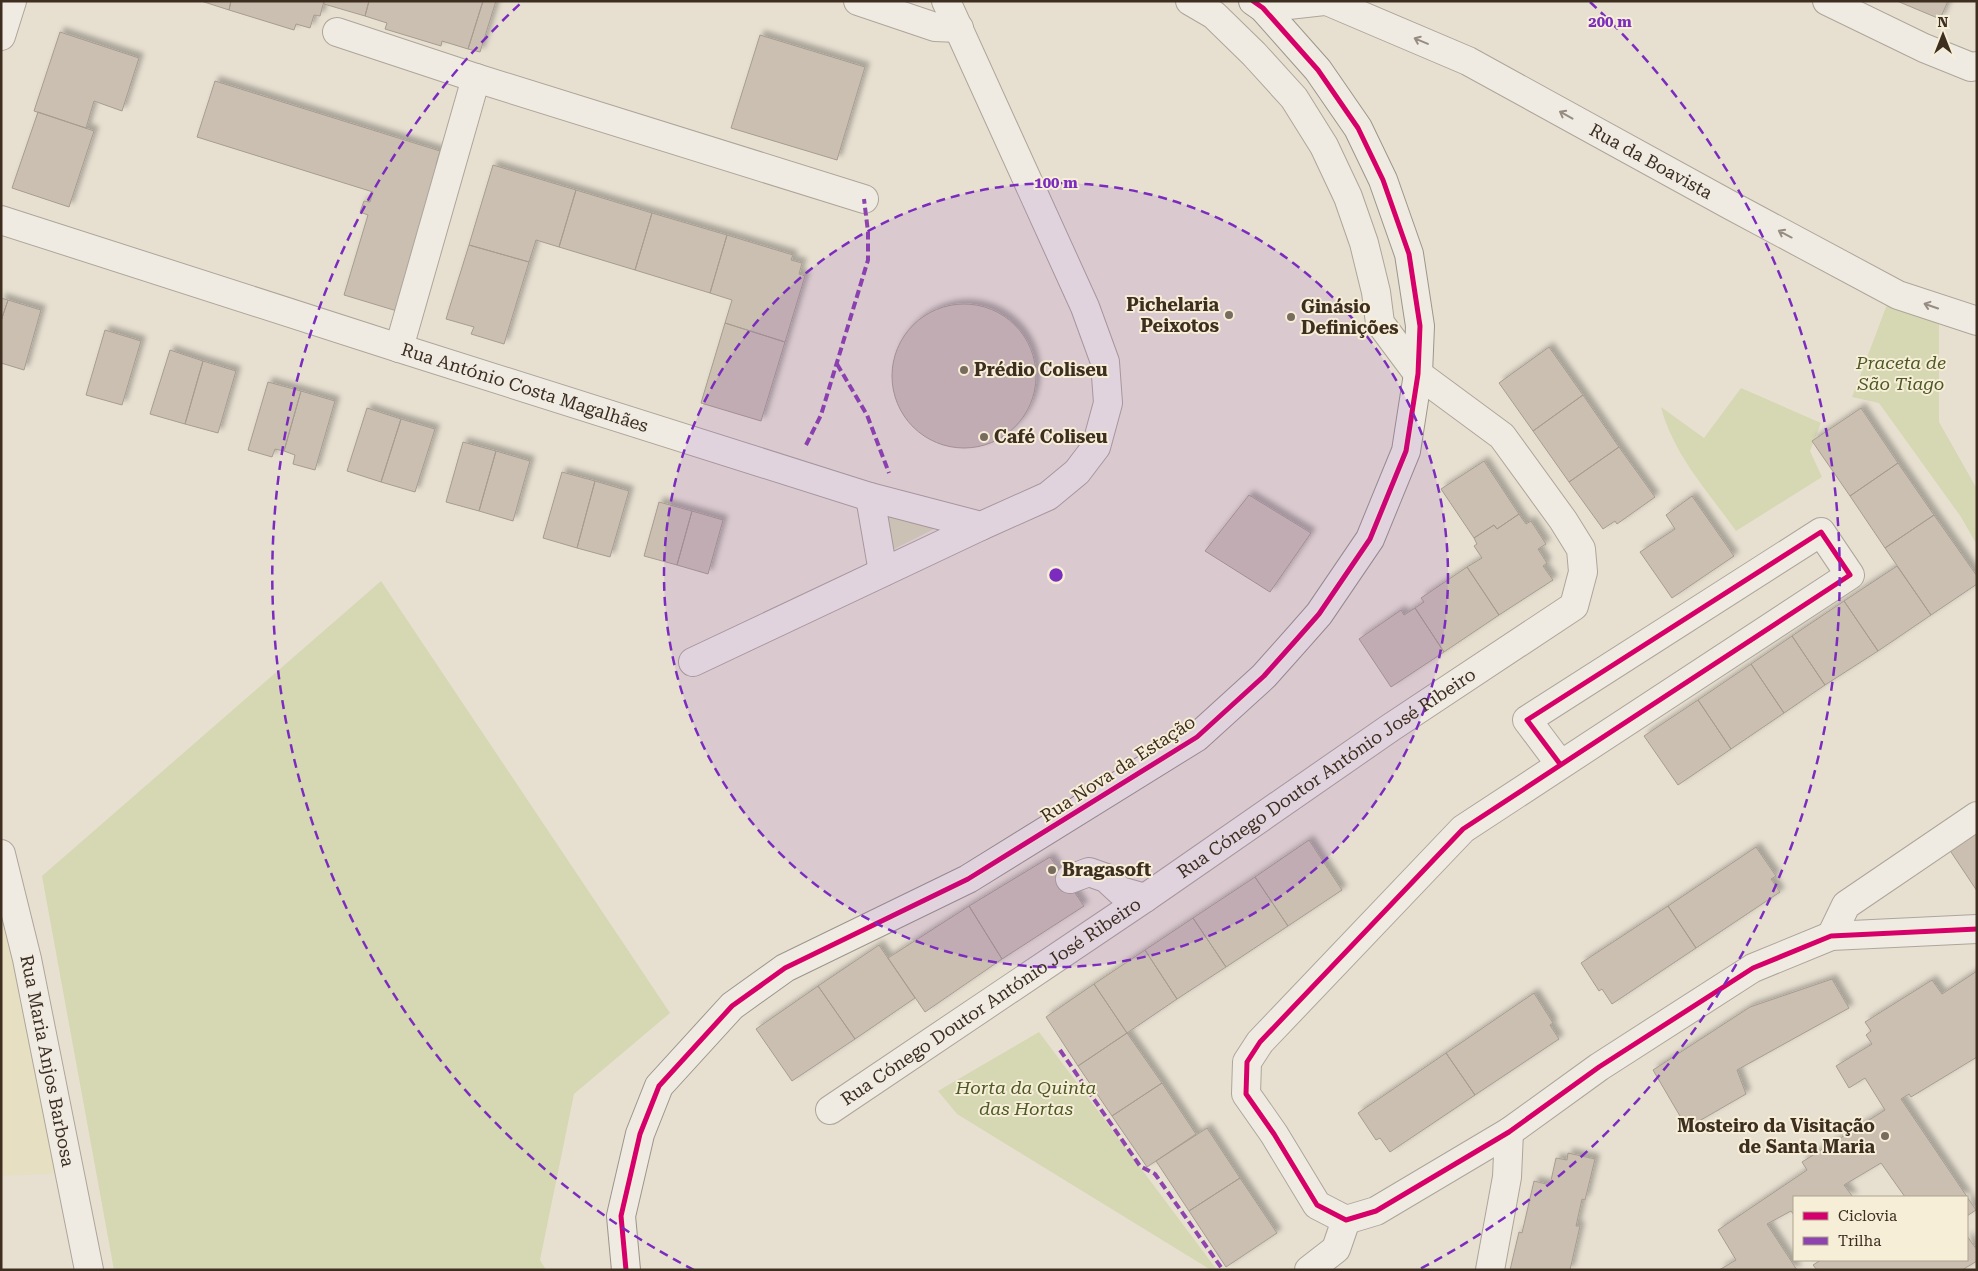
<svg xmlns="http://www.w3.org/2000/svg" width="1978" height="1271" viewBox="0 0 1978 1271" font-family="'Roboto Serif',serif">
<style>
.farmland{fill:#e6dfc2}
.green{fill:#d6d7b3}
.building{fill:#cbbfb2;stroke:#a89c90;filter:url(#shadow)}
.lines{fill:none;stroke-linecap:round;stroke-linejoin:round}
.street-casing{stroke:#ada599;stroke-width:30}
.secondary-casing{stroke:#9c958a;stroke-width:30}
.street{stroke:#efebe3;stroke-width:28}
.secondary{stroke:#efebe3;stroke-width:28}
.quiet{stroke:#8e44ad;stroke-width:4;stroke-dasharray:8 4;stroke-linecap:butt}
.cycleway-casing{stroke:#f7eed8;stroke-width:8}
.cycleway{stroke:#d6006c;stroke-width:5}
.oneway{stroke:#968c82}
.ring{fill:none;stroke:#7b2cbf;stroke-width:2.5;stroke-dasharray:9 6}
.poi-dot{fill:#786c5e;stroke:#f7eed8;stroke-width:2}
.labels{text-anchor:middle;stroke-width:4;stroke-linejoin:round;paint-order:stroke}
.street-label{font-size:18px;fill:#3d2e20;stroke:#f7eed8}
.poi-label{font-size:18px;font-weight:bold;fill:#3d2e20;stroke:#f7eed8;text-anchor:start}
.park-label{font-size:18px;font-style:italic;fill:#4d5a26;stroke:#f7eed8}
.centre{fill:#7b2cbf;stroke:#f7eed8;stroke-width:2.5}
.ring-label{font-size:15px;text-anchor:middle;font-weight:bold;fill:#7b2cbf;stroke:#f7eed8;stroke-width:4;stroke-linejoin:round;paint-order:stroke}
</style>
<defs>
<filter id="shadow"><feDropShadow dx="4.5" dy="-4.5" stdDeviation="2.5" flood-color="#0004"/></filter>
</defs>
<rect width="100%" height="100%" fill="#e7e0d1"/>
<!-- farmland -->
<path class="farmland" d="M 1,854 L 69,1173 L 1,1176 Z"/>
<!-- green -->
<path class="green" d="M 1888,302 L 1939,322 L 1939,422 L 1977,489 L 1977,545 L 1961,517 L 1879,403 L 1852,397 Z
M 1741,388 L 1821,423 L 1810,451 L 1822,477 L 1736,531 C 1709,493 1673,454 1661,407 L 1704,438 Z
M 887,516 L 936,528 L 894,549 Z
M 381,581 L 670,1013 L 574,1094 L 540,1260 L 546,1270 L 114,1270 L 42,876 Z
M 1039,1032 L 1217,1270 L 1211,1270 L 957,1114 L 938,1091 Z"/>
<!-- building -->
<path class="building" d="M 201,1 L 231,1 L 229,10 Z
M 231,1 L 324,1 L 320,16 L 314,15 L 310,28 L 296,24 L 294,30 L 229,10 Z
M 324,1 L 369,1 L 365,16 L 324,4 Z
M 369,1 L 483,1 L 468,49 L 442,41 L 441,46 L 385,29 L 387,23 L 365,16 Z
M 483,1 L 496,1 L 480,52 L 468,49 Z
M 1897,1 L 1948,1 L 1940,19 Z
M 60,32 L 139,58 L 122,111 L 94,101 L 86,128 L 34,111 Z
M 760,35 L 865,67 L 837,160 L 731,128 Z
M 215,81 L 440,151 L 436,165 L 442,167 L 397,311 L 344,295 L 368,215 L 360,212 L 364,201 L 370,202 L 373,192 L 197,137 Z
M 38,112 L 94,131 L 69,207 L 12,188 Z
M 493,165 L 576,190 L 559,247 L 536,240 L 529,262 L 469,245 Z
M 576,190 L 652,213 L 635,270 L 559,247 Z
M 652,213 L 727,235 L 710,293 L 635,270 Z
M 727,235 L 793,255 L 791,260 L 802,263 L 799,274 L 805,276 L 785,342 L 725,323 L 732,300 L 710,293 Z
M 469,245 L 529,262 L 504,344 L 471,334 L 474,327 L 446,319 Z
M 1,298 L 8,300 L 1,321 Z
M 8,300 L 41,310 L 24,370 L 1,363 L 1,321 Z
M892 376a72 72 0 1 1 144 0a72 72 0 1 1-144 0Z
M 725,323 L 785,342 L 761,421 L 701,403 Z
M 105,330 L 141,341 L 122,405 L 86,395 Z
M 1549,347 L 1583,395 L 1533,431 L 1499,383 Z
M 170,350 L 203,361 L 185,424 L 150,414 Z
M 203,361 L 236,371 L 218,433 L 185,424 Z
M 268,382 L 301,391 L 284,451 L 275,449 L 272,457 L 248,450 Z
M 301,391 L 335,401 L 315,470 L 293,464 L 295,455 L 284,451 Z
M 1583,395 L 1619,447 L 1569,482 L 1533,431 Z
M 367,408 L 401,419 L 381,482 L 347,471 Z
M 1861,408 L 1898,463 L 1850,496 L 1812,441 Z
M 401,419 L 435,429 L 415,492 L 381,482 Z
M 463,442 L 496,451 L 479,511 L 446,502 Z
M 1619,447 L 1655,497 L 1617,524 L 1615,521 L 1603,529 L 1569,482 Z
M 496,451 L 530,461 L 513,521 L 479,511 Z
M 1484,461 L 1519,514 L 1497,529 L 1494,525 L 1474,538 L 1441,489 Z
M 1898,463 L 1934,515 L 1885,548 L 1850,496 Z
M 562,472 L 595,481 L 577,548 L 543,538 Z
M 595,481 L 629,491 L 610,557 L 577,548 Z
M 1249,495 L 1311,533 L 1270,592 L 1205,551 Z
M 1692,496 L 1734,556 L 1672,598 L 1640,552 L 1675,529 L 1666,515 Z
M 659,502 L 692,511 L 677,565 L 644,556 Z
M 692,511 L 723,520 L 708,574 L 677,565 Z
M 1519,514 L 1526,524 L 1531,521 L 1546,544 L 1538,549 L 1547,563 L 1543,566 L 1553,580 L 1499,615 L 1467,567 L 1482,558 L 1474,546 L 1477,544 L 1474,538 L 1494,525 L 1497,529 Z
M 1934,515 L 1977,576 L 1977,584 L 1931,615 L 1885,548 Z
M 1897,566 L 1931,615 L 1878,651 L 1844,601 Z
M 1467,567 L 1499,615 L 1444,652 L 1415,608 L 1424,602 L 1421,598 Z
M 1844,601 L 1878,651 L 1825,685 L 1792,636 Z
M 1415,608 L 1444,652 L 1391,687 L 1359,639 L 1401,610 L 1404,615 Z
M 1792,636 L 1825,685 L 1784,713 L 1751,664 Z
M 1751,664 L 1784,713 L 1731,749 L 1698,700 Z
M 1698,700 L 1731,749 L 1678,785 L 1644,736 Z
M 1977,827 L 1977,891 L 1947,846 Z
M 1309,840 L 1342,890 L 1288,926 L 1255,877 Z
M 1756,847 L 1776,876 L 1771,879 L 1780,892 L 1696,948 L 1668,906 Z
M 1050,857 L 1084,906 L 1002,959 L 969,906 Z
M 1255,877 L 1288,926 L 1226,967 L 1193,918 Z
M 969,906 L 1002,959 L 925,1012 L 888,958 Z
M 1668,906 L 1696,948 L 1612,1004 L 1602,989 L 1599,991 L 1581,963 Z
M 1193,918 L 1226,967 L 1177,999 L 1145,950 Z
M 879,945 L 915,998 L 855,1039 L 818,986 Z
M 1145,950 L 1177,999 L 1127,1033 L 1094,984 Z
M 1977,971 L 1977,1057 L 1911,1097 L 1909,1094 L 1901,1099 L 1976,1210 L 1967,1216 L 1967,1197 L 1905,1197 L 1881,1163 L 1844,1185 L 1853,1197 L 1794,1197 L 1794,1215 L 1791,1211 L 1767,1224 L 1797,1270 L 1719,1270 L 1736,1260 L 1718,1230 L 1807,1170 L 1802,1162 L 1885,1110 L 1865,1078 L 1849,1088 L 1836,1066 L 1872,1044 L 1866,1035 L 1871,1031 L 1865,1022 L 1932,980 L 1942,994 Z
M 1832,979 L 1849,1008 L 1737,1070 L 1746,1094 L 1687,1128 L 1653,1070 L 1750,1007 Z
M 1094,984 L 1127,1033 L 1078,1066 L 1046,1017 Z
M 818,986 L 855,1039 L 792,1081 L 756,1029 Z
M 1534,993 L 1553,1023 L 1550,1025 L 1559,1039 L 1475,1095 L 1446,1053 Z
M 1127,1033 L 1162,1083 L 1112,1116 L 1078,1066 Z
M 1446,1053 L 1475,1095 L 1390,1152 L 1380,1138 L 1376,1140 L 1358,1113 Z
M 1162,1083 L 1196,1134 L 1147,1167 L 1112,1116 Z
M 1207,1128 L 1240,1178 L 1189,1211 L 1156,1161 Z
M 1568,1153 L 1595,1159 L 1585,1200 L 1582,1199 L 1576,1226 L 1580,1226 L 1570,1270 L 1510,1270 L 1519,1232 L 1522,1233 L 1534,1181 L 1550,1185 L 1556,1158 L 1567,1160 Z
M 1240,1178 L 1277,1233 L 1226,1267 L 1189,1211 Z
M 1967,1236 L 1977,1250 L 1977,1261 L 1962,1270 L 1817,1270 L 1813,1265 L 1821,1260 L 1967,1260 Z"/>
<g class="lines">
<defs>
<g id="street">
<path d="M 858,1 L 935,27 L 959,28"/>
<path id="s1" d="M 1327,1 L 1468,61 L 1730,205 L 1898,295 L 1977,321"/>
<path d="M 1827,1 L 1924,48 L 1971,67 L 1977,66"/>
<path d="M 1263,8 L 1324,1"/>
<path d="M 337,32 L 476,78 L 864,199"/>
<path d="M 1,36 L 12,1"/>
<path id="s2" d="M 1,220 L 399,348 L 870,497 L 981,526 L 1048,496 L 1077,472 L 1096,447 L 1108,403 L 1105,362 L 1085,307 L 946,1"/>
<path d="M 399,348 L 476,78"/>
<path d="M 870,497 L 883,572"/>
<path d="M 693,662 L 981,526"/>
<path d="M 1560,764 L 1527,720 L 1821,532 L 1850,575 L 1463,829 L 1260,1042 L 1247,1062 L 1246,1094 L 1274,1134 L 1317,1205 L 1346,1220 L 1376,1211 L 1509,1132 L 1599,1067 L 1753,968 L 1831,936 L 1977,929"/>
<path id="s3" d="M 1,854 L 27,959 L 89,1270"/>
<path d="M 1070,879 L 1089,872 L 1106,878 L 1120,891 L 1145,898"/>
<path d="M 1831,936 L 1846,905 L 1977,816"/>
<path id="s4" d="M 830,1110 L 1145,898 L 1390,728 L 1574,606 L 1583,572 L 1581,549 L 1563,520 L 1502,436 L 1418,374 L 1380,323 L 1376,292 L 1364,243 L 1348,197 L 1324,146 L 1294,98 L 1254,54 L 1214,15 L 1190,1"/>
<path d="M 1309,1270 L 1336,1249 L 1346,1220"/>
<path d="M 1490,1270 L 1507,1177 L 1509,1132"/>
</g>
<path id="secondary" d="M 626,1270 L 621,1216 L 640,1134 L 659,1086 L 732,1006 L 785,968 L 968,879 L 1197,737 L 1264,676 L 1297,639 L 1319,614 L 1370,539 L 1406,451 L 1418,374 L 1420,326 L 1409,254 L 1383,180 L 1358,128 L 1318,70 L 1263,8 L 1253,1"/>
</defs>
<!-- street casing -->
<use href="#street" class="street-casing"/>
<!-- secondary casing -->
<use href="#secondary" class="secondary-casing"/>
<!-- street -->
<use href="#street" class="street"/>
<!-- secondary -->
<use href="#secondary" class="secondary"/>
<!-- quiet -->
<path class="quiet" d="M 837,364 L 867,415 L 889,473
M 806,445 L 821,415 L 868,260 L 868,232 L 864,199
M 1060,1050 L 1140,1166 L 1155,1174 L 1223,1270"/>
<defs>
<path id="cycleway" d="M 1560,764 L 1527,720 L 1821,532 L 1850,575 L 1463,829 L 1260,1042 L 1247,1062 L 1246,1094 L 1274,1134 L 1317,1205 L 1346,1220 L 1376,1211 L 1509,1132 L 1599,1067 L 1753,968 L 1831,936 L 1977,929
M 626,1270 L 621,1216 L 640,1134 L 659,1086 L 732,1006 L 785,968 L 968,879 L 1197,737 L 1264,676 L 1297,639 L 1319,614 L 1370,539 L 1406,451 L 1418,374 L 1420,326 L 1409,254 L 1383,180 L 1358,128 L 1318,70 L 1263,8 L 1253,1"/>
</defs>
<!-- cycleway casing -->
<use href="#cycleway" class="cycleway-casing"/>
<!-- cycleway -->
<use href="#cycleway" class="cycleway"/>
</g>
<!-- one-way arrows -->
<defs><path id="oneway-shaft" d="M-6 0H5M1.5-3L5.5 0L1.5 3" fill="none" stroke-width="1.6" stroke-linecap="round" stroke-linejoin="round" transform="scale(1.25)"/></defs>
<g class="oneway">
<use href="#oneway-shaft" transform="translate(1421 41) rotate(-157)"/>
<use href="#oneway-shaft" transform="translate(1566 115) rotate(-151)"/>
<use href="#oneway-shaft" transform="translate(1785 234) rotate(-152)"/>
<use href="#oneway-shaft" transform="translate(1931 306) rotate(-161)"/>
</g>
<!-- distance rings -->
<circle cx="1056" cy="575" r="392" fill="#7b2cbf" fill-opacity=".12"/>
<g class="ring">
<circle cx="1056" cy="575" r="392"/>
<path d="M694 1270A783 783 0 0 1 522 2M1590 2A783 783 0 0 1 1418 1270"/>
</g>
<!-- markers -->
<g class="poi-dot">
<circle cx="1229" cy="315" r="5"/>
<circle cx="1291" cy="317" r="5"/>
<circle cx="964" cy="370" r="5"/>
<circle cx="984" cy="437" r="5"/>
<circle cx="1052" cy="870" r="5"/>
<circle cx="1885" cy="1136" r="5"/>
</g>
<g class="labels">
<!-- street labels -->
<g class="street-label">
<text dy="6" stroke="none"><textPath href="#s1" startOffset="362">Rua da Boavista</textPath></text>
<text dy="6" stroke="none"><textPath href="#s2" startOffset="550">Rua António Costa Magalhães</textPath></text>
<text transform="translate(1118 769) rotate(-33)" y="6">Rua Nova da Estação</text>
<text dy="6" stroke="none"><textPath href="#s4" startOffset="600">Rua Cónego Doutor António José Ribeiro</textPath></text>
<text dy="6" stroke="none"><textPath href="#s4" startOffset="194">Rua Cónego Doutor António José Ribeiro</textPath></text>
<text dy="6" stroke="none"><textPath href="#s3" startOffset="212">Rua Maria Anjos Barbosa</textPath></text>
</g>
<!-- poi labels -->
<g class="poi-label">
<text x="1219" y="311" text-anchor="end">Pichelaria<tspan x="1219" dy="21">Peixotos</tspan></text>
<text x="1301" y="313">Ginásio<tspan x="1301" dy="21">Definições</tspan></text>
<text x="974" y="376">Prédio Coliseu</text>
<text x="994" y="443">Café Coliseu</text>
<text x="1062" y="876">Bragasoft</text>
<text x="1875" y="1132" text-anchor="end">Mosteiro da Visitação<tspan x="1875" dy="21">de Santa Maria</tspan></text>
</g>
<!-- park labels -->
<g class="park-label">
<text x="1901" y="369">Praceta de<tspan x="1901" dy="21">São Tiago</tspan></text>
<text x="1026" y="1094">Horta da Quinta<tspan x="1026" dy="21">das Hortas</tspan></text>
</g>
</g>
<circle cx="1056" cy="575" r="8" class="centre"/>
<g class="ring-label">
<text x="1610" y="27">200 m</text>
<text x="1056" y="188">100 m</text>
</g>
<!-- border -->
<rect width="1978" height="1271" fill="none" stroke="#3d2e20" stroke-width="5"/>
<!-- legend -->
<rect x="1793" y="1196" width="175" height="65" fill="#f7eed8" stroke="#ada18e"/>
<rect x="1803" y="1212" width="25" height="8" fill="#d6006c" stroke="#ada18e"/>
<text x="1838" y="1221" font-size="15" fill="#3d2e20">Ciclovia</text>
<rect x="1803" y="1237" width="25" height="8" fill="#8e44ad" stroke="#ada18e"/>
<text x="1838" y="1246" font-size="15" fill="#3d2e20">Trilha</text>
<!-- north arrow -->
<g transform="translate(1943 35)" stroke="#f7eed8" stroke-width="4" paint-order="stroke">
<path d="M0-4L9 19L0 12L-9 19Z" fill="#3d2e20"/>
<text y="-8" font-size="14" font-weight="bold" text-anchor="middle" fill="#3d2e20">N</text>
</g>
</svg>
